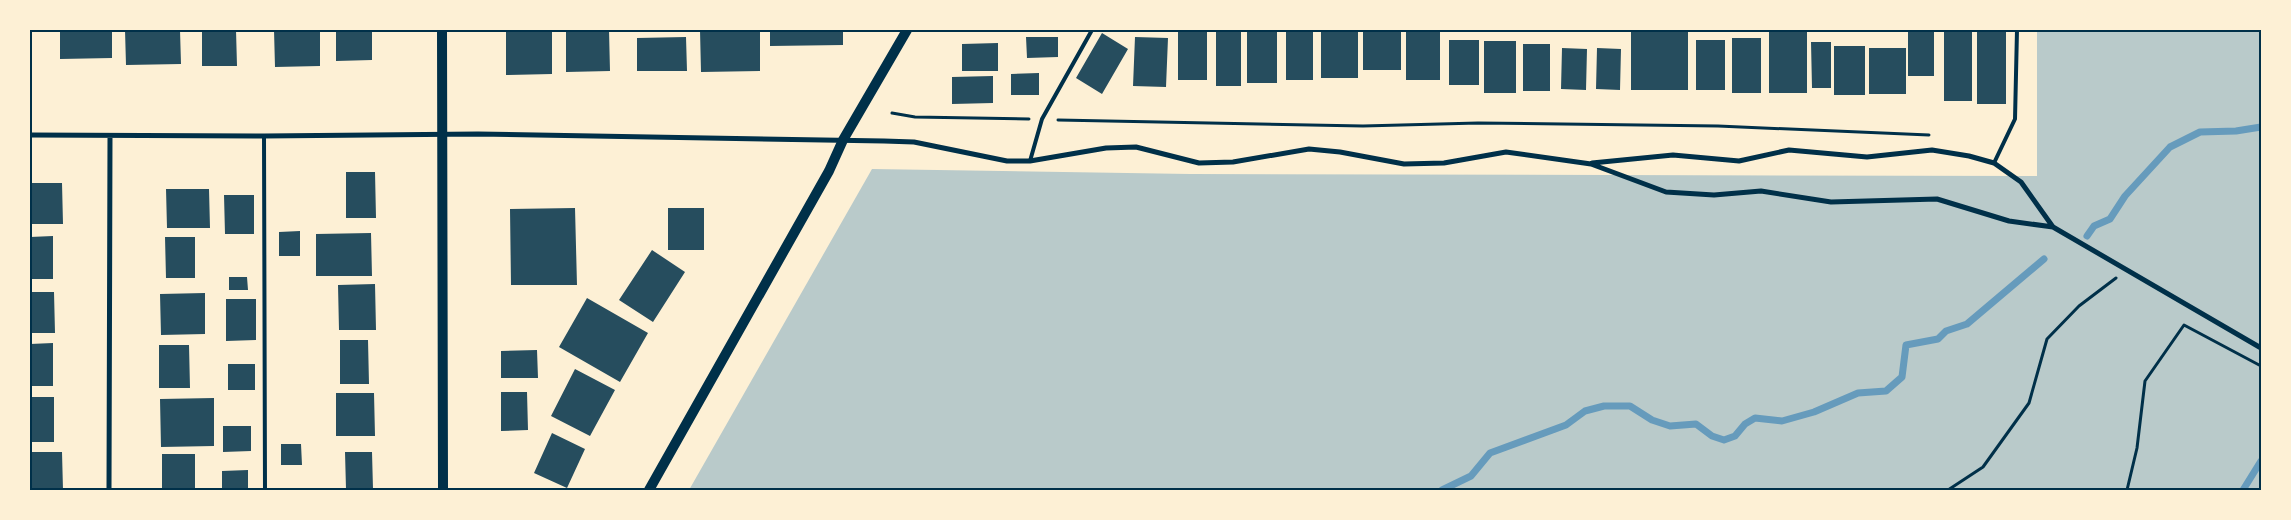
<svg xmlns="http://www.w3.org/2000/svg" width="2291" height="520" viewBox="0 0 2291 520" font-family="'IBM Plex Serif',serif">
<style>
.green{fill:#b9caca}
.lines{fill:none;stroke-linecap:round;stroke-linejoin:round}
.stream{stroke:#669bbc;stroke-width:7}
.building{fill:#264d5e}
.path{stroke:#003049;stroke-width:3}
.service{stroke:#003049;stroke-width:4}
.minor{stroke:#003049;stroke-width:5}
.secondary{stroke:#003049;stroke-width:10}
.neatline{fill:none;stroke:#003049;stroke-width:2}
</style>
<rect width="100%" height="100%" fill="#fdf0d5"/>
<!-- green -->
<path class="green" d="M 2037,30 L 2261,30 L 2261,490 L 689,490 L 872,169 L 1190,174 L 2037,176 Z"/>
<g class="lines">
<!-- stream -->
<path class="stream" d="M 2087,236 L 2094,226 L 2110,219 L 2125,196 L 2170,147 L 2200,132 L 2236,131 L 2261,127
M 1442,490 L 1471,476 L 1490,453 L 1566,425 L 1585,411 L 1604,406 L 1630,406 L 1652,420 L 1670,426 L 1696,424 L 1712,436 L 1724,440 L 1735,436 L 1745,424 L 1755,418 L 1782,421 L 1814,412 L 1858,393 L 1886,391 L 1902,377 L 1906,345 L 1938,339 L 1946,331 L 1967,324 L 2044,259
M 2243,490 L 2261,461"/>
</g>
<!-- building -->
<path class="building" d="M 60,30 L 112,30 L 112,58 L 60,59 Z
M 125,30 L 180,30 L 181,64 L 126,65 Z
M 202,30 L 236,30 L 237,66 L 202,66 Z
M 274,30 L 320,30 L 320,66 L 275,67 Z
M 336,30 L 372,30 L 372,60 L 336,61 Z
M 566,30 L 609,30 L 610,71 L 566,72 Z
M 700,30 L 760,30 L 760,71 L 701,72 Z
M 770,30 L 843,30 L 843,45 L 770,46 Z
M 1178,30 L 1207,30 L 1207,80 L 1178,80 Z
M 1216,30 L 1241,30 L 1241,86 L 1216,86 Z
M 1286,30 L 1313,30 L 1313,80 L 1286,80 Z
M 1321,30 L 1358,30 L 1358,78 L 1321,78 Z
M 1363,30 L 1401,30 L 1401,70 L 1363,70 Z
M 1406,30 L 1440,30 L 1440,80 L 1406,80 Z
M 1631,30 L 1688,30 L 1688,90 L 1631,90 Z
M 1769,30 L 1807,30 L 1807,93 L 1769,93 Z
M 1908,30 L 1934,30 L 1934,76 L 1908,76 Z
M 1944,30 L 1972,30 L 1972,101 L 1944,101 Z
M 1977,30 L 2006,30 L 2006,104 L 1977,104 Z
M 506,32 L 552,32 L 552,74 L 506,75 Z
M 1247,32 L 1277,32 L 1277,83 L 1247,83 Z
M 1102,33 L 1128,49 L 1102,94 L 1076,78 Z
M 686,37 L 687,71 L 637,71 L 637,38 Z
M 1026,37 L 1058,37 L 1058,57 L 1027,58 Z
M 1135,37 L 1168,38 L 1166,87 L 1133,86 Z
M 1732,38 L 1761,38 L 1761,93 L 1732,93 Z
M 1449,40 L 1479,40 L 1479,85 L 1449,85 Z
M 1696,40 L 1725,40 L 1725,90 L 1696,90 Z
M 1484,41 L 1516,41 L 1516,93 L 1484,93 Z
M 1811,42 L 1831,42 L 1831,88 L 1812,88 Z
M 998,43 L 998,71 L 962,71 L 962,44 Z
M 1523,44 L 1550,44 L 1550,91 L 1523,91 Z
M 1834,46 L 1865,46 L 1865,95 L 1834,95 Z
M 1562,48 L 1587,49 L 1586,90 L 1561,89 Z
M 1597,48 L 1621,49 L 1620,90 L 1596,89 Z
M 1869,48 L 1906,48 L 1906,94 L 1869,94 Z
M 1039,73 L 1039,95 L 1011,95 L 1011,74 Z
M 993,76 L 993,103 L 952,104 L 952,77 Z
M 346,172 L 375,172 L 376,218 L 346,218 Z
M 30,183 L 62,183 L 63,224 L 30,224 Z
M 166,189 L 209,189 L 210,228 L 167,228 Z
M 224,195 L 254,195 L 254,234 L 225,234 Z
M 575,208 L 577,285 L 511,285 L 510,209 Z
M 668,208 L 704,208 L 704,250 L 668,250 Z
M 300,231 L 300,256 L 279,256 L 279,232 Z
M 371,233 L 372,276 L 316,276 L 316,234 Z
M 53,236 L 53,279 L 30,279 L 30,237 Z
M 165,237 L 195,237 L 195,278 L 166,278 Z
M 652,250 L 685,272 L 653,322 L 619,300 Z
M 229,277 L 247,277 L 248,290 L 229,290 Z
M 375,284 L 376,330 L 339,330 L 338,285 Z
M 30,292 L 54,292 L 55,333 L 30,333 Z
M 205,293 L 205,334 L 161,335 L 160,294 Z
M 587,298 L 648,333 L 620,382 L 559,347 Z
M 226,299 L 256,299 L 256,340 L 226,341 Z
M 340,340 L 368,340 L 369,384 L 340,384 Z
M 53,343 L 53,386 L 30,386 L 30,344 Z
M 159,345 L 189,345 L 190,388 L 159,388 Z
M 537,350 L 538,378 L 501,378 L 501,351 Z
M 228,364 L 255,364 L 255,390 L 228,390 Z
M 575,369 L 615,390 L 590,436 L 551,416 Z
M 501,392 L 527,392 L 528,430 L 501,431 Z
M 336,393 L 374,393 L 375,436 L 336,436 Z
M 30,397 L 54,397 L 54,442 L 30,442 Z
M 214,398 L 214,446 L 161,447 L 160,399 Z
M 223,426 L 251,426 L 251,451 L 223,452 Z
M 552,433 L 585,449 L 567,488 L 534,473 Z
M 281,444 L 301,444 L 302,465 L 281,465 Z
M 30,452 L 62,452 L 63,490 L 30,490 Z
M 345,452 L 372,452 L 373,489 L 346,489 Z
M 162,454 L 195,454 L 195,490 L 162,490 Z
M 248,470 L 248,488 L 222,489 L 222,471 Z"/>
<g class="lines">
<!-- path -->
<path class="path" d="M 892,113 L 915,117 L 1029,119
M 1058,120 L 1363,126 L 1478,123 L 1718,126 L 1929,135
M 1948,490 L 1983,467 L 2029,403 L 2047,339 L 2079,306 L 2116,278
M 2127,490 L 2137,448 L 2145,381 L 2184,325 L 2261,366"/>
<!-- service -->
<path class="service" d="M 264,136 L 265,490
M 1030,161 L 1042,119 L 1092,30
M 1994,163 L 2015,119 L 2017,30"/>
<!-- minor -->
<path class="minor" d="M 30,135 L 264,136 L 478,134 L 884,141 L 914,142 L 1007,161 L 1030,161 L 1106,148 L 1136,147 L 1199,163 L 1233,162 L 1309,149 L 1340,152 L 1404,164 L 1444,163 L 1506,152 L 1591,164 L 1666,192 L 1714,195 L 1761,191 L 1831,202 L 1937,199 L 2009,221 L 2053,227 L 2261,348
M 1592,163 L 1673,155 L 1739,161 L 1789,150 L 1867,157 L 1932,150 L 1969,156 L 1994,163 L 2021,182 L 2053,227
M 109,490 L 110,136"/>
<!-- secondary -->
<path class="secondary" d="M 442,30 L 443,490
M 649,490 L 829,171 L 843,140 L 907,30"/>
</g>
<!-- border -->
<rect width="2291" height="520" fill="none" stroke="#fdf0d5" stroke-width="62"/>
<rect x="31" y="31" width="2229" height="458" class="neatline"/>
</svg>
